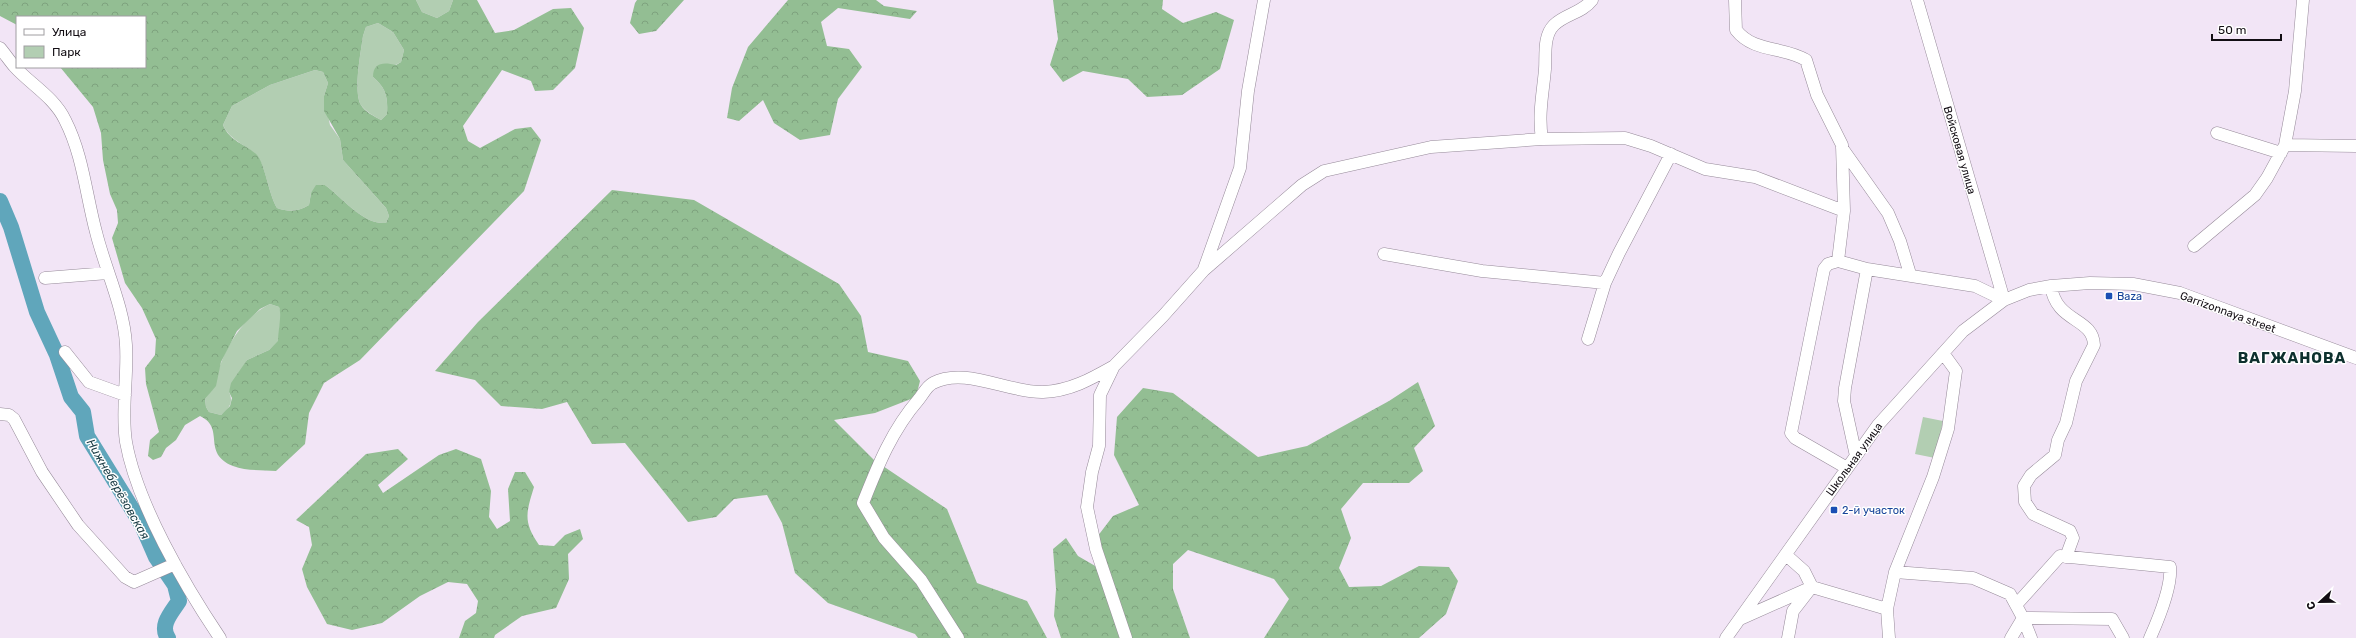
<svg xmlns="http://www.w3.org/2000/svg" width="2356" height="638" viewBox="0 0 2356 638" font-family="Rubik,sans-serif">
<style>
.green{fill:#b2ceb2}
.forest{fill:url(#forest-crowns);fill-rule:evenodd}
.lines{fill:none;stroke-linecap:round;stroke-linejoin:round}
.river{stroke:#60a6bb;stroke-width:16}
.minor-casing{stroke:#968a99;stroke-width:13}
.minor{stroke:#fff;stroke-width:12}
.transit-dot{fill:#1a4fb4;stroke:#fff;stroke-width:1.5}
.labels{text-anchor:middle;stroke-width:3;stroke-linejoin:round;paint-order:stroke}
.street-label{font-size:11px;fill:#120d13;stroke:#fff}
.transit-label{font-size:11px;fill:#164399;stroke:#fff;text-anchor:start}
.water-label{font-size:12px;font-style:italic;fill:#193b44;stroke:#fff}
.district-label{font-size:15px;font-weight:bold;letter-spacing:1px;fill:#0d302e;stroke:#fff}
</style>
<defs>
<pattern id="forest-crowns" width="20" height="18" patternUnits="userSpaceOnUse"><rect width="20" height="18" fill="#93be93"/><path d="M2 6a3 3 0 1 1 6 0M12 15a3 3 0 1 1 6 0" fill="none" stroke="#7ea27e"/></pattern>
</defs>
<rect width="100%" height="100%" fill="#f2e5f6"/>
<!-- green -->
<path class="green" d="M 416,0 L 453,0 L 449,11 L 437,18 L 422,12 Z
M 378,23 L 393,32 L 404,50 L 401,62 L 373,77 C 386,88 388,97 387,114 L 381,120 C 374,116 366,112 361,105 C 353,92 361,51 363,36 L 366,27 Z
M 315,70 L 323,72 L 328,83 L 324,96 L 330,125 L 340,139 L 343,160 L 386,208 L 389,216 L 386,223 C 363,225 343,198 325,185 L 311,193 L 309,205 C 298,212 289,212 277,208 C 269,195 265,164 257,156 C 246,144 230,141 223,125 L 232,106 L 270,85 Z
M 270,304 L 279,307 C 283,316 278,331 279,341 L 269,350 L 247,360 L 229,392 C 234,403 229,408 221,415 L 209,412 L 206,407 L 205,399 C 218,383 214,380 221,363 C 231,338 246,316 270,304 Z
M 1923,417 L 1943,421 L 1935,458 L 1915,454 Z"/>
<!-- forest -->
<path class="forest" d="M 0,0 L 416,0 L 422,12 L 437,18 L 449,11 L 453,0 L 477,0 L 495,33 L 514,30 L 553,9 L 571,8 L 584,28 L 575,68 L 553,90 L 535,91 L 531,81 L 502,70 L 463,126 L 468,141 L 480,148 L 515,129 L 531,127 L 541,140 L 524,191 L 360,360 L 324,383 L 309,413 L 305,444 L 276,471 C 262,470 246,471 233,466 C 201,453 226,428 200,416 L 185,425 L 176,440 L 166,448 L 161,457 L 153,460 L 148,456 L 150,440 L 159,432 L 146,384 L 145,368 L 155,355 L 156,339 L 142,308 L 125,283 L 112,238 L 118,223 L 117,210 L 110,194 L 103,160 L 101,133 L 93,107 L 60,67 L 145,67 L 145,17 L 17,17 L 17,25 L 0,16 ZM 378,23 L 393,32 L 404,50 L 401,62 L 396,65 C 384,62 373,62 373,77 C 386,88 388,97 387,114 L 381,120 C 374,116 365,112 361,105 C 353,92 361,51 363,36 L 366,27 ZM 315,70 L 323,72 L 328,83 L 324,96 L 324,111 L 340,139 L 343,160 L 386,208 L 389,216 L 386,223 C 363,225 343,198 325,185 L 316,185 L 311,193 L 309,205 C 298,212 289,212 277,208 C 269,195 265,164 257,155 C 246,144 230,142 223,125 L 232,106 L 270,85 ZM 270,304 L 279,307 C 282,315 278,331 278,341 L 269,350 L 247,360 L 231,383 L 229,392 L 232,398 L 230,406 L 221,415 L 209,412 L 206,407 L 205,399 L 216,386 L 221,362 L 237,331 L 260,309 Z
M 637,0 L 684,0 L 656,31 L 639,34 L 630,23 L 635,3 Z
M 788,0 L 876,0 L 884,6 L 917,11 L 910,19 L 838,8 L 821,22 L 827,46 L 849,49 L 862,67 L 838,99 L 830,135 L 800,140 L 774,123 L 763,100 L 739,121 L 727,118 L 732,88 L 748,47 Z
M 1053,0 L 1163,0 L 1162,9 L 1183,23 L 1216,12 L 1234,20 L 1220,69 L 1182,95 L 1147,97 L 1128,79 L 1083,71 L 1063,82 L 1050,65 L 1058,39 Z
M 612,190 L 694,200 L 839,284 L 861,316 L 868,352 L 908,361 L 920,381 L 916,397 L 875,413 L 834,420 L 874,460 L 947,509 L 977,583 L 1027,601 L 1047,638 L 918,638 L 915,634 L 828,603 L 795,573 L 782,523 L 767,495 L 734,499 L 716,517 L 688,522 L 625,443 L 592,444 L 567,402 L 542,409 L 501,406 L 475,380 L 435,371 L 478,322 Z
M 1418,382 L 1435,426 L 1414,448 L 1423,471 L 1409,483 L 1363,483 L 1341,509 L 1351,538 L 1339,568 L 1349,587 L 1381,586 L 1419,566 L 1449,567 L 1458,581 L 1446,614 L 1419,638 L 1264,638 L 1289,599 L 1274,579 L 1188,550 L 1173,564 L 1173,589 L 1190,638 L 1061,638 L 1054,616 L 1056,589 L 1053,549 L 1066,538 L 1078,556 L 1109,574 L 1097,537 L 1113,516 L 1139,505 L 1114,455 L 1117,417 L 1143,388 L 1173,393 L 1258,457 L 1307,446 L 1389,401 Z
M 398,449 L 408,459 L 378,485 L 383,493 L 439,455 L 456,449 L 481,459 L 491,491 L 489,517 L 497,529 L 510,521 L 508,489 L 515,472 L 525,472 L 534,487 C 526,513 523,522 539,545 L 554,546 L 565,535 L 580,529 L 583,539 L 568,554 L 569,579 L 556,608 L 522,616 L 495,635 L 494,638 L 459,638 L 465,621 L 476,613 L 478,601 L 467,584 L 448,582 L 420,596 L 382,623 L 352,630 L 327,624 L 307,587 L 302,569 L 312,545 L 309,527 L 296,520 L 366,454 Z"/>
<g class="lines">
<!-- river -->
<path class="river" d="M 0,201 L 11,227 L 37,312 L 57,355 L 71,397 L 83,412 L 87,436 L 142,525 L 156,557 L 175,585 L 179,601 C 172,612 159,625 168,638"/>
<defs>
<path id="minor" d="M 1592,0 C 1582,13 1565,14 1554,25 C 1543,36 1546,55 1545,69 C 1543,93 1538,114 1542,139 L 1625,138 L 1651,146 L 1705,169 L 1755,177 L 1844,211
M 1735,0 L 1736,30 C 1754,53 1783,46 1806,60 L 1817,95 L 1842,145 L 1844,211 L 1838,261 L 1867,269 L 1975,286 L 2004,300
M 1917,0 L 2004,300
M 0,48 C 5,54 9,60 14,66 C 30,84 54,97 65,120 C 83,155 86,195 96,232 C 105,269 124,307 126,345 C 128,378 121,410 126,442 C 137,504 185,586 220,638
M 2217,133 L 2281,153
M 2285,145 L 2295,91 L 2303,0
M 1842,148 L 1888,213 L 1900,241 L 1910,274
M 2194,246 L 2255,195 L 2267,178 L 2285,145 L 2356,146
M 1384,254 L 1482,271 L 1605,283
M 1838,261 L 1828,264 L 1824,269 L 1791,433 L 1795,438 L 1847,468
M 1204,269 L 1240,168 L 1248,91 L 1264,0
M 45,278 L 108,273
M 2051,286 C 2056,323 2093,317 2094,345 L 2076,381 L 2066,423 L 2058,440 L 2055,455 L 2031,475 L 2024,486 L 2025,502 L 2033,514 L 2070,531 L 2073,538 L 2066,557
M 1588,339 L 1605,283 L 1619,253 L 1671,154
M 65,352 L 89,382 L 125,395
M 0,414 L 9,415 L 14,419 L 42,472 L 78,525 L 125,577 L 134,582 L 175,564
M 1856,456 L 1844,401 L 1845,388 L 1867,269
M 1786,555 L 1804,571 L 1812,587
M 1895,572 L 1933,477 L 1948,429 L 1956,371 L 1943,353
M 1812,587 L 1887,609 L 1895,572 L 1973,578 L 2010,594 L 2023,618 L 2112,619 L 2123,638
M 2016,605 L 2060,556 L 2170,567 C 2172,586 2158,620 2150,638
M 1887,609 L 1889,638
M 2023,618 L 2031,638
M 1740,619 L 1812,587
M 958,638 L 921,580 L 884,538 L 863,503 C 878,465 892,430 919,399 C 923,394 927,386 933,383 C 965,366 1008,393 1043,392 C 1070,391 1091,379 1114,366
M 1126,638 L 1096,549 L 1087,507 L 1092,472 L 1099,446 L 1100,395 L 1114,366 L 1163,316 L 1204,270 L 1302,185 L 1324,171 L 1431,147 L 1542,139
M 1726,638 L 1878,425 L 1963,331 L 2004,300 L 2029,290 L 2051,286 L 2090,283 L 2133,284 L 2180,293 L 2356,358
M 1788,638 L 1793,611 L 1810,589
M 2011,638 L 2023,618"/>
</defs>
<!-- minor casing -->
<use href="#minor" class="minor-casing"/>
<!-- minor -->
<use href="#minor" class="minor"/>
</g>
<!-- markers -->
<g class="transit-dot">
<rect x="2105" y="292" width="8" height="8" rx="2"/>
<rect x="1830" y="506" width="8" height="8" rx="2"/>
</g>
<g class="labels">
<!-- street labels -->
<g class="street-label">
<text transform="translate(1960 150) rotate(74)" y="4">Войсковая улица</text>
<text transform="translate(2228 312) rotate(20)" y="4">Garrizonnaya street</text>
<text transform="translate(1854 459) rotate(-54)" y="4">Школьная улица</text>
</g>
<!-- transit labels -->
<g class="transit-label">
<text x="2117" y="300">Baza</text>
<text x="1842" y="514">2-й участок</text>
</g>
<!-- water labels -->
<g class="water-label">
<text transform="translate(118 489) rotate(60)" y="4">Нижнеберёзовская</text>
</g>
<!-- district labels -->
<g class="district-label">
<text x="2292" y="363">ВАГЖАНОВА</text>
</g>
</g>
<!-- legend -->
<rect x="16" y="16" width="130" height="52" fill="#ffffff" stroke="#a09ea1"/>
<rect x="24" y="29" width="20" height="6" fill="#ffffff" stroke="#a09ea1"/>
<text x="52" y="36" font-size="12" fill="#120d13">Улица</text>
<rect x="24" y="46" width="20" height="12" fill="#b2ceb2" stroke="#a09ea1"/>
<text x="52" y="56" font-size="12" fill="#120d13">Парк</text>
<!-- north arrow -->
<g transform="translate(2320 602) rotate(248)" stroke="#ffffff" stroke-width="3" paint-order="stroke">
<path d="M0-3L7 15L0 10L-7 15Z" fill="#120d13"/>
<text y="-6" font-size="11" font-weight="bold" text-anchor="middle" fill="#120d13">С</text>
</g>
<!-- scale -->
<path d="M2212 34v6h69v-6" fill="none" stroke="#120d13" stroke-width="2"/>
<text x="2218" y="34" font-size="12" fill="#120d13" stroke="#ffffff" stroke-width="3" paint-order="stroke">50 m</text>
</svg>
